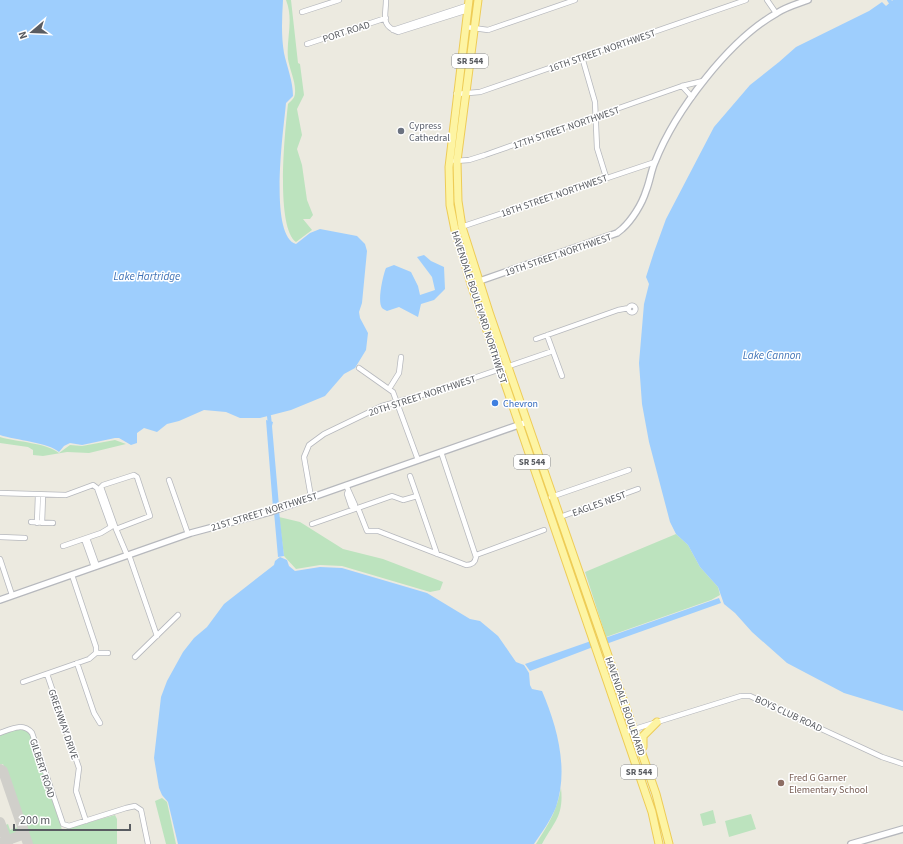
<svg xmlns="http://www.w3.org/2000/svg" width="903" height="844" viewBox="0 0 903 844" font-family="'Source Sans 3',sans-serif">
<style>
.green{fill:#bce3be}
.water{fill:#9ecefd}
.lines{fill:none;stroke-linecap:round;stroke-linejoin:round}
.canal{stroke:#9ecefd;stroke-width:4}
.taxiway{stroke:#d0cfca;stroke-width:10}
.minor-casing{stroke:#b6b8bd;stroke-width:6}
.tertiary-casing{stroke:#b6b8bd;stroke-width:8}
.primary-casing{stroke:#eecc56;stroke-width:9}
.minor{stroke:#fff;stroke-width:4.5}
.tertiary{stroke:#fff;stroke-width:5.5}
.primary{stroke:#fdf4a3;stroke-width:7}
.worship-dot{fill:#6b7280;stroke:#fff;stroke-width:1.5}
.shop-dot{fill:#3f7fe0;stroke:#fff;stroke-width:1.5}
.education-dot{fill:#8d6e63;stroke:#fff;stroke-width:1.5}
.labels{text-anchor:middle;stroke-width:3;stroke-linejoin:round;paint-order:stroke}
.shield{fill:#fff;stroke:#8b8d90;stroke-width:1}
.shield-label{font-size:9px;font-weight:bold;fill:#595c61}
.street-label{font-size:10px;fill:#595c61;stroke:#fff}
.worship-label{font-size:10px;fill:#5b616d;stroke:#fff;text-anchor:start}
.shop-label{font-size:10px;fill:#366cbe;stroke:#fff;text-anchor:start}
.education-label{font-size:10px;fill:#785e54;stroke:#fff;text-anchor:start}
.water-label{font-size:11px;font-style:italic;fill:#4073b6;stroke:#fff}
</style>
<rect width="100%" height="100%" fill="#eceae0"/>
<!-- green -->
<path class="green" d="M 286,0 L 291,0 L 298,63 L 300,64 L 304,95 L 297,109 L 302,135 L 297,149 L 302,165 L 307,200 L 313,215 L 310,219 L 303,219 L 312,230 L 296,242 C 275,226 285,131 288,104 C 291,101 295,98 295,93 C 296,82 290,71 288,59 C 286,39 294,20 286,0 Z
M 0,437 C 17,442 47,443 59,453 L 70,445 L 82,446 L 115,440 L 126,444 L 89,453 L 67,452 L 43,456 L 33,455 L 33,450 L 28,447 L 0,443 Z
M 279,517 L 300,522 L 343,549 L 383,559 L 443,582 L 440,590 L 430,592 L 342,566 L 320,565 L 296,569 L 284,556 Z
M 676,534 L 688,545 L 700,567 L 718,587 L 720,595 L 711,600 L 606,637 L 585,572 Z
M 15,729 C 22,729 26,729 31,735 L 62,830 L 115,815 L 117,819 L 117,844 L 30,844 L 3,764 L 0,765 L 0,735 Z
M 561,788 C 564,816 554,822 542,844 L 536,844 C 549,823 556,813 561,788 Z
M 162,798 L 167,802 L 176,844 L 166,844 L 155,801 Z
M 713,810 L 716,823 L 703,826 L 700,814 Z
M 751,814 L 756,829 L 729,837 L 725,821 Z
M 8,824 L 10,830 L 20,826 L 21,832 L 12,837 L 8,836 L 3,826 Z"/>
<!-- water -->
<path class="water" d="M 0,0 L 283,0 C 282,18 281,35 284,53 C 287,67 293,81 293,96 L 286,103 C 284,127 268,235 296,244 L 310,233 L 320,229 L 357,236 L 365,244 L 367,251 L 362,303 L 359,312 L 360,318 L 368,333 L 366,350 L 355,368 L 344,374 L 325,396 L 291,410 L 260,418 L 240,418 L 226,412 L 204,410 L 179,421 L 167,424 L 157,432 L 144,428 L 137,433 L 137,443 L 131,445 L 119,438 L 115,438 L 82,445 L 70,443 L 64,446 L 59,452 C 50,443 15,440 0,435 Z
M 893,0 L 903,0 L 903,711 L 844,693 L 787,663 L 752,632 L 735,613 L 724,604 L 718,587 L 700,567 L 688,545 L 676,534 L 670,522 L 649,442 L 642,404 L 639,363 L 644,304 L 649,284 L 646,277 L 654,252 L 666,219 L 714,127 L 750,85 L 779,62 L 796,47 L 869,11 L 882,2 L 886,6 Z
M 424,255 L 431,261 L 444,267 L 445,289 L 434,300 L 421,304 L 418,317 L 399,307 L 387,311 C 385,310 383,309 382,308 C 377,302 383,275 386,268 L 394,265 L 411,272 L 418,286 L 420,295 L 435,290 L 432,277 L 417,257 Z
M 266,420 L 273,422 L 272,426 L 279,506 L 273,508 Z
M 279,511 L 284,556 L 278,557 L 274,512 Z
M 280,557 L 287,560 L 289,566 L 295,571 L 320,567 L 342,568 L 427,593 L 470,619 L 480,621 L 498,636 L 516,662 L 524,665 L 529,673 L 530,685 L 532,689 L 542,691 C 557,726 569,769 556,807 C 551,820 542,832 534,844 L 178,844 L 168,802 L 162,795 L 159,788 L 154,758 L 161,697 L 167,681 L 183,652 L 194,638 L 207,627 L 224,604 L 274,565 L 275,561 Z
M 719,598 L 721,603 L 606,644 L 605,638 Z
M 591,641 L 593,647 L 530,671 L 525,664 Z"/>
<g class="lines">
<!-- canal -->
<path class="canal" d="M 889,0 L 891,3
M 269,416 L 270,425"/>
<!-- taxiway -->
<path class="taxiway" d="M 0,769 L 3,771 L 28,844
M 0,822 L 8,844
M 0,843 L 19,836 L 23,828"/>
<defs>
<path id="minor" d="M 386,0 C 386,16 380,25 398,32 L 468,10
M 767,0 L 776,13
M 302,12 L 339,0
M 466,27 L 488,30 L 575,0
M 393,30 L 469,5
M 307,44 L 386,18
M 582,57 L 595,102 L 597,148 L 606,177
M 682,86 L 692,97
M 456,94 L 480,92 L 746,0
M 455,161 L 469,160 L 485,155 L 682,86 L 703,81
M 461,227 L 655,162
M628.5 309a3.5 3.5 0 1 1 7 0a3.5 3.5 0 1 1-7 0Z
M 547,335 L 562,376
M 536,339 L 618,310 L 629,308
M 359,368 L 393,392 L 418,460
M 389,389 L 399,373 L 401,357
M 134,475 L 137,477 L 150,516 L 116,529 L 101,487 L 103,485 Z
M 169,480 L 188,534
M 346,485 L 355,505 L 354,508
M 348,491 L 347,494 L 351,506 L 354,509
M 0,493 L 66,495 L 93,485 L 97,488 L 111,527 L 101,533 L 63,546
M 417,496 L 437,554
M 311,497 L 304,457 L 309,445 L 324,434 L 382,406 L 439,390 L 553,351
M 551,497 L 629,470
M 358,508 L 367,531 L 378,531 L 466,565 C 472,565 475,563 476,557 L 441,452
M 560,517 L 638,489
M 31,522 L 53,523
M 37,523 L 38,495
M 42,523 L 43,495
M 312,524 L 392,496 L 403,500 L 417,496 L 410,476
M 116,529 L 127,555
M 0,537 L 25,538
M 87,538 L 97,566
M 84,539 L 94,567
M 129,555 L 157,636
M 476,555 L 544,530
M 0,559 L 12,595
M 96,653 L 108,653
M 135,657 L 178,615
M 77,663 L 94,713 L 100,723
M 47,674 L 79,768 L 76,791 L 86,821
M 23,682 L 89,659 L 96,653 L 96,647 L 72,575
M 625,732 L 741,696 L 750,696 L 882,757 L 903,764
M 0,733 C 11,729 23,722 32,733 L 63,824 L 69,826 L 126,808 L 135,806 L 141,810 L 148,844"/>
<path id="tertiary" d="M 471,284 L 617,233 L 622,229 C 632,220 642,204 646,191 C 650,181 651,171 655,162 C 675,111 729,40 777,13 C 786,7 797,4 808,0
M 0,600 L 191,533 L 270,512 L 527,422
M 851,844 L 903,829"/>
<path id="primary" d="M 469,0 L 449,167 L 450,205 L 455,230 L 471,284 L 652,812 L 659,844
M 478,0 L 457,161 L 458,201 L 462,227 L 490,315 L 656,794 L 669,844
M 643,747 L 643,736 L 657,722"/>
</defs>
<!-- minor casing -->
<use href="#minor" class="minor-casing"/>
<!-- tertiary casing -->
<use href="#tertiary" class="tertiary-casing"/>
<!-- primary casing -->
<use href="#primary" class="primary-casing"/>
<!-- minor -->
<use href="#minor" class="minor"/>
<!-- tertiary -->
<use href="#tertiary" class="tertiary"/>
<!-- primary -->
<use href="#primary" class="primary"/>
</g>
<!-- markers -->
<circle class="worship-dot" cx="401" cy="131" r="4"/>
<circle class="shop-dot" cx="495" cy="403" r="4"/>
<circle class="education-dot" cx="781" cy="783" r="4"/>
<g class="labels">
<!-- shield labels -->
<g class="shield">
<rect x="452" y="54" width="36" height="14" rx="3"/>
<rect x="514" y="455" width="36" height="14" rx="3"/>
<rect x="621" y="765" width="36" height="14" rx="3"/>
</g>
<g class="shield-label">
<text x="470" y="64">SR 544</text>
<text x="532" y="465">SR 544</text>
<text x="639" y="775">SR 544</text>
</g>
<!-- street labels -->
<g class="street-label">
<text transform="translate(346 31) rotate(-18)" y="4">PORT ROAD</text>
<text transform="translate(602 50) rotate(-19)" y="4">16TH STREET NORTHWEST</text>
<text transform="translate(566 127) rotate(-19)" y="4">17TH STREET NORTHWEST</text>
<text transform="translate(554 195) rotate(-19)" y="4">18TH STREET NORTHWEST</text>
<text transform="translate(558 254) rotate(-19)" y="4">19TH STREET NORTHWEST</text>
<text transform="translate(480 307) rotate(72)" y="4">HAVENDALE BOULEVARD NORTHWEST</text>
<text transform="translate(422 395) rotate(-18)" y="4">20TH STREET NORTHWEST</text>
<text transform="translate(599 503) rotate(-20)" y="4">EAGLES NEST</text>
<text transform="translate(264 511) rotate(-17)" y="4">21ST STREET NORTHWEST</text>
<text transform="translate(626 706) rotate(71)" y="4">HAVENDALE BOULEVARD</text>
<text transform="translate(789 713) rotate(25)" y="4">BOYS CLUB ROAD</text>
<text transform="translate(64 724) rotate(71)" y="4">GREENWAY DRIVE</text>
<text transform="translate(43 768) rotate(72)" y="4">GILBERT ROAD</text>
</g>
<!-- worship labels -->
<g class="worship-label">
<text x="409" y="129">Cypress<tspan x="409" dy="12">Cathedral</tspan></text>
</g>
<!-- shop labels -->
<g class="shop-label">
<text x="503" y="407">Chevron</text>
</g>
<!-- education labels -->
<g class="education-label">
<text x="789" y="781">Fred G Garner<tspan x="789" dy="12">Elementary School</tspan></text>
</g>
<!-- water labels -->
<g class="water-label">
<text x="147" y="280">Lake Hartridge</text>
<text x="772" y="359">Lake Cannon</text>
</g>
</g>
<!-- north arrow -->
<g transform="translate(32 32) rotate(251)" stroke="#ffffff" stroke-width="3" paint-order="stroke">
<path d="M0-3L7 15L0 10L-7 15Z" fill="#595c61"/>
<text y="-6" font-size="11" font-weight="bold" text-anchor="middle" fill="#595c61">N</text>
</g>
<!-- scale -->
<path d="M14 824v6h116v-6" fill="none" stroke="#595c61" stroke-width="2"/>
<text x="20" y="824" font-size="12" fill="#595c61" stroke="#ffffff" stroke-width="3" paint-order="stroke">200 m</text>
</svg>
